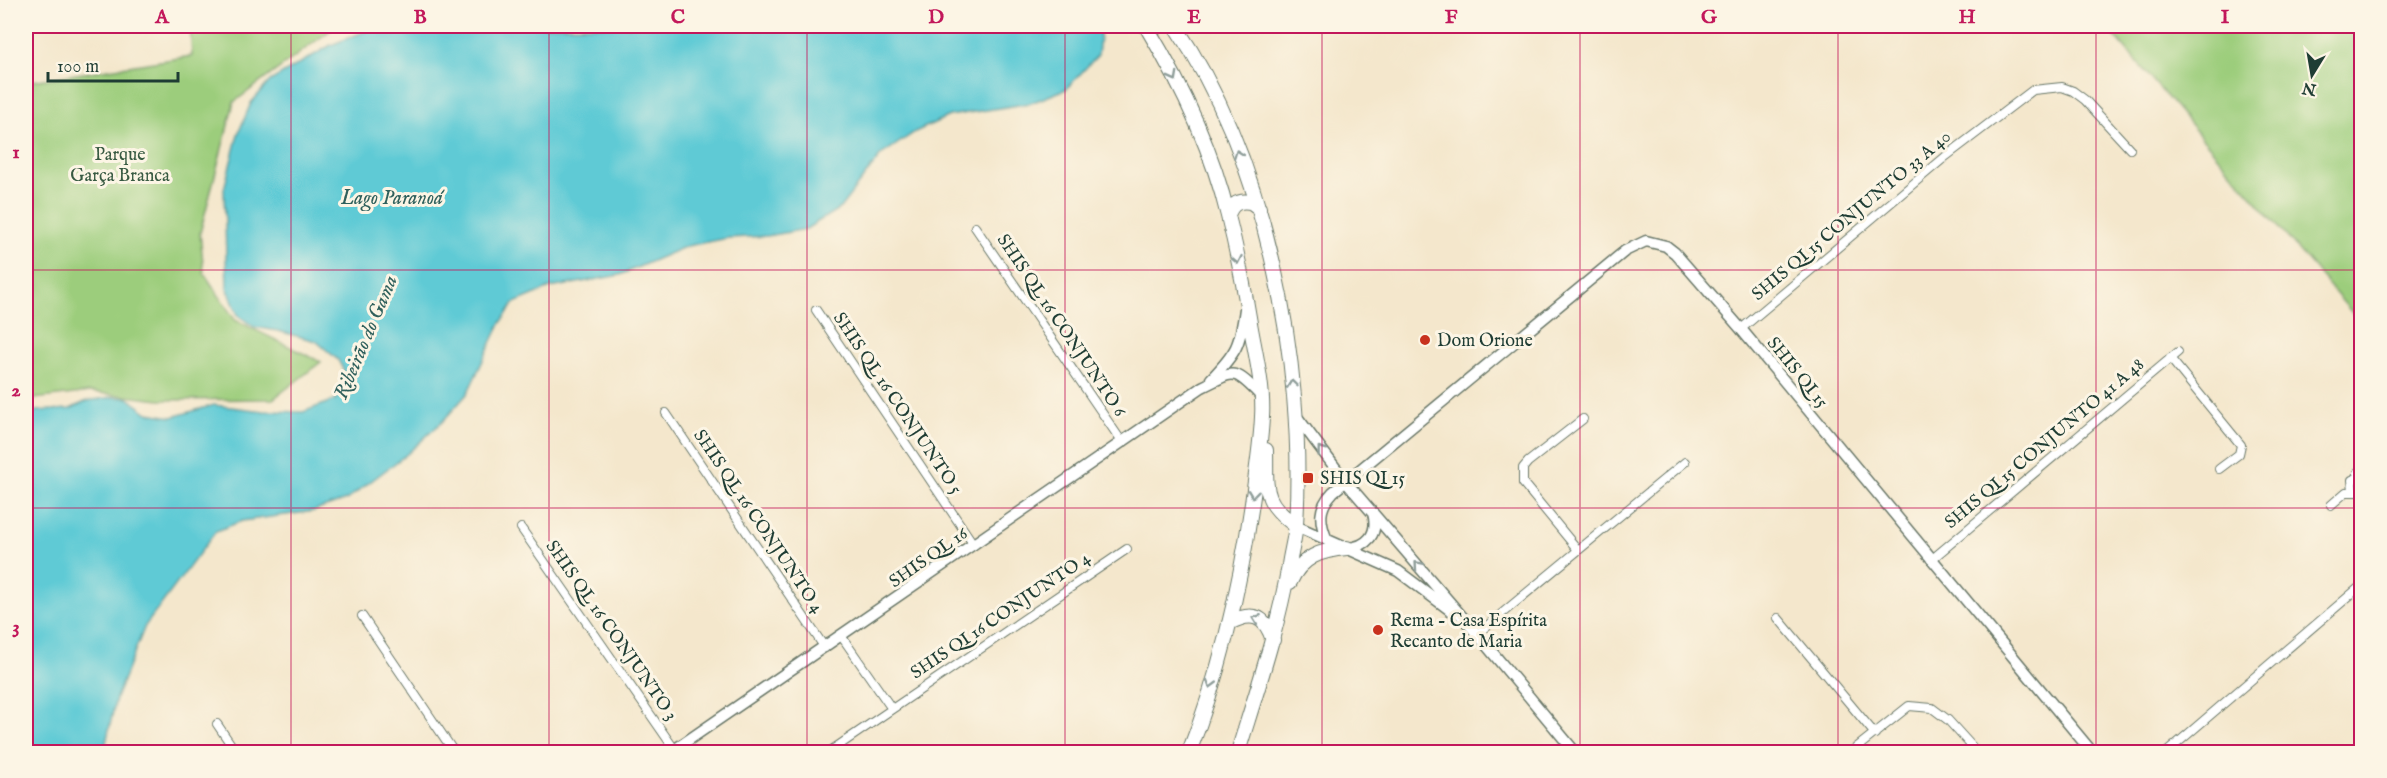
<svg xmlns="http://www.w3.org/2000/svg" width="2387" height="778" viewBox="0 0 2387 778" font-family="'IM FELL English',serif">
<style>
.green{fill:#9ccd7c;stroke:#5e8558;stroke-width:1.5}
.water{fill:#5ecad5;stroke:#3e8484;stroke-width:1.5}
.lines{fill:none;stroke-linecap:round;stroke-linejoin:round}
.minor-casing{stroke:#6a7869;stroke-width:10}
.tertiary-casing{stroke:#6a7869;stroke-width:13}
.primary-casing{stroke:#6a7869;stroke-width:16}
.minor{stroke:#fff;stroke-width:8}
.tertiary{stroke:#fff;stroke-width:10}
.primary{stroke:#fff;stroke-width:14}
.oneway{stroke:#8f9e9a}
.grid{fill:none;stroke:#c2185b;stroke-width:1.5;stroke-opacity:0.55}
.poi-dot{fill:#c8321e;stroke:#fcf5e5;stroke-width:2}
.labels{text-anchor:middle;stroke-width:6;stroke-linejoin:round;paint-order:stroke}
.park-label{font-size:18px;fill:#385a42;stroke:#fcf5e5}
.street-label{font-size:18px;fill:#1f3d34;stroke:#fcf5e5}
.poi-label{font-size:18px;fill:#1f3d34;stroke:#fcf5e5;text-anchor:start}
.water-label{font-size:20px;font-style:italic;fill:#2f605c;stroke:#fcf5e5}
.neatline{fill:none;stroke:#c2185b;stroke-width:2}
.grid-label{font-size:20px;text-anchor:middle;font-weight:bold;fill:#c2185b}
</style>
<rect width="100%" height="100%" fill="#fcf5e5"/>
<filter id="ink" filterUnits="userSpaceOnUse"><feTurbulence type="fractalNoise" baseFrequency=".0167" numOctaves="2"/><feDisplacementMap in="SourceGraphic" scale="12" xChannelSelector="R" yChannelSelector="G"/><feConvolveMatrix kernelMatrix="1 2 1 2 8 2 1 2 1" color-interpolation-filters="sRGB"/></filter>
<filter id="wash" filterUnits="userSpaceOnUse"><feTurbulence type="fractalNoise" baseFrequency=".008" numOctaves="4" result="noise"/><feDisplacementMap in="SourceGraphic" scale="24" xChannelSelector="R" yChannelSelector="G"/><feGaussianBlur stdDeviation="1.35" result="paint"/><feColorMatrix in="noise" values="0 0 0 0 0 0 0 0 0 0 0 0 0 0 0 0 0 1.4 0 .05"/><feComposite in="paint" operator="in"/></filter>
<g filter="url(#wash)">
<rect width="100%" height="100%" fill="#f4e7cc"/>
<!-- green -->
<path class="green" d="M 190,26 L 336,26 L 234,102 L 200,233 L 204,273 L 235,320 L 321,362 L 273,399 L 160,400 L 90,392 L 26,400 L 26,82 L 192,56 Z
M 2106,26 L 2361,26 L 2361,323 Z"/>
<!-- water -->
<path class="water" d="M 378,26 L 1101,26 L 1098,55 L 1066,89 L 1031,103 L 949,116 L 915,132 L 881,155 L 840,208 L 806,229 L 767,236 L 728,238 L 687,246 L 620,275 L 550,288 L 514,303 L 500,324 L 467,394 L 443,421 L 407,454 L 346,500 L 314,511 L 242,521 L 216,531 L 145,626 L 116,698 L 104,752 L 26,752 L 26,419 L 36,411 L 70,409 L 87,401 L 113,397 L 128,398 L 148,413 L 172,417 L 214,405 L 264,411 L 303,412 L 335,400 L 343,388 L 345,373 L 338,360 L 316,341 L 278,331 L 254,327 L 238,315 L 227,287 L 224,189 L 238,134 L 251,103 L 270,81 L 331,45 Z"/>
</g>
<g filter="url(#ink)">
<g class="lines">
<defs>
<path id="minor" d="M 975,227 L 1122,442
M 816,310 L 974,545
M 1741,329 L 1945,157 L 2033,90 L 2062,87 L 2073,91 L 2085,100 L 2130,149
M 2170,358 L 2241,445 L 2239,454 L 2219,469
M 666,413 L 825,648
M 2362,466 L 2358,473 L 2362,478
M 2353,491 L 2352,480 L 2360,477
M 2331,505 L 2346,492 L 2362,492
M 521,528 L 675,750
M 1578,550 L 1523,483 L 1523,468 L 1528,462 L 1583,419
M 1931,560 L 2178,352
M 362,616 L 454,752
M 1778,618 L 1875,734
M 1477,634 L 1685,462
M 842,637 L 892,709
M 217,724 L 236,752
M 829,752 L 1127,549
M 1851,752 L 1909,706 L 1932,708 L 1948,720 L 1977,752
M 2167,752 L 2362,585"/>
<path id="tertiary" d="M 1211,379 C 1237,352 1240,345 1245,309
M 1297,417 L 1346,482 L 1477,634 L 1575,752
M 1296,526 L 1398,571 L 1450,610
M 1327,540 C 1319,521 1318,508 1333,492 L 1625,251 L 1646,241 L 1666,246 L 1675,253 L 1741,329 L 2092,752
M 1347,548 C 1367,547 1379,534 1373,513
M 671,752 L 1202,387 C 1234,372 1232,366 1260,395"/>
<path id="primary" d="M 1146,26 C 1181,84 1212,149 1228,216 C 1237,251 1244,287 1250,323 C 1255,352 1264,387 1262,417 C 1261,441 1257,465 1254,489 C 1242,578 1222,669 1189,752
M 1175,26 C 1266,159 1306,364 1296,524 C 1295,538 1291,551 1289,565 C 1278,629 1257,690 1238,752
M 1228,215 C 1232,203 1239,200 1251,202 L 1259,208
M 1266,450 C 1267,489 1261,501 1296,526
M 1290,582 C 1301,557 1321,550 1347,548
M 1229,623 C 1252,611 1265,615 1273,640"/>
</defs>
<!-- minor casing -->
<use href="#minor" class="minor-casing"/>
<!-- tertiary casing -->
<use href="#tertiary" class="tertiary-casing"/>
<!-- primary casing -->
<use href="#primary" class="primary-casing"/>
<!-- minor -->
<use href="#minor" class="minor"/>
<!-- tertiary -->
<use href="#tertiary" class="tertiary"/>
<!-- primary -->
<use href="#primary" class="primary"/>
</g>
<!-- one-way arrows -->
<defs><path id="oneway-chevron" d="M-2-3.5L2.5 0L-2 3.5" fill="none" stroke-width="1.6" stroke-linecap="round" stroke-linejoin="round" transform="scale(1.5)"/></defs>
<g class="oneway">
<use href="#oneway-chevron" transform="translate(1174 77) rotate(62)"/>
<use href="#oneway-chevron" transform="translate(1238 154) rotate(-110)"/>
<use href="#oneway-chevron" transform="translate(1237 260) rotate(79)"/>
<use href="#oneway-chevron" transform="translate(1292 384) rotate(-98)"/>
<use href="#oneway-chevron" transform="translate(1321 450) rotate(-127)"/>
<use href="#oneway-chevron" transform="translate(1253 494) rotate(97)"/>
<use href="#oneway-chevron" transform="translate(1418 565) rotate(-131)"/>
<use href="#oneway-chevron" transform="translate(1256 619) rotate(-159)"/>
<use href="#oneway-chevron" transform="translate(1211 684) rotate(106)"/>
</g>
</g>
<!-- grid -->
<path class="grid" d="M 291,26 L 291,752M 549,26 L 549,752M 807,26 L 807,752M 1065,26 L 1065,752M 1322,26 L 1322,752M 1580,26 L 1580,752M 1838,26 L 1838,752M 2096,26 L 2096,752M 26,270 L 2362,270M 26,508 L 2362,508"/>
<!-- markers -->
<g class="poi-dot">
<circle cx="1425" cy="340" r="6"/>
<rect x="1302" y="472" width="12" height="12" rx="3"/>
<circle cx="1378" cy="630" r="6"/>
</g>
<g class="labels">
<!-- park labels -->
<g class="park-label">
<text x="120" y="160">Parque<tspan x="120" dy="21">Garça Branca</tspan></text>
</g>
<!-- street labels -->
<g class="street-label">
<text transform="translate(1851 215) rotate(-40)" y="6">SHIS QI 15 CONJUNTO 33 A 40</text>
<text transform="translate(1062 325) rotate(56)" y="6">SHIS QL 16 CONJUNTO 6</text>
<text transform="translate(1798 372) rotate(51)" y="6">SHIS QI 15</text>
<text transform="translate(898 403) rotate(56)" y="6">SHIS QL 16 CONJUNTO 5</text>
<text transform="translate(2044 443) rotate(-40)" y="6">SHIS QI 15 CONJUNTO 41 A 48</text>
<text transform="translate(759 521) rotate(56)" y="6">SHIS QL 16 CONJUNTO 4</text>
<text transform="translate(928 557) rotate(-35)" y="6">SHIS QL 16</text>
<text transform="translate(1000 615) rotate(-34)" y="6">SHIS QI 16 CONJUNTO 4</text>
<text transform="translate(612 630) rotate(55)" y="6">SHIS QL 16 CONJUNTO 3</text>
</g>
<!-- poi labels -->
<g class="poi-label">
<text x="1437" y="346">Dom Orione</text>
<text x="1320" y="484">SHIS QI 15</text>
<text x="1390" y="626">Rema - Casa Espírita<tspan x="1390" dy="21">Recanto de Maria</tspan></text>
</g>
<!-- water labels -->
<g class="water-label">
<text x="392" y="204">Lago Paranoá</text>
<text transform="translate(365 337) rotate(-67)" y="7">Ribeirão do Gama</text>
</g>
</g>
<!-- margin -->
<rect width="2387" height="778" fill="none" stroke="#fcf5e5" stroke-width="66"/>
<!-- north arrow -->
<g transform="translate(2312 75) rotate(191)" stroke="#fcf5e5" stroke-width="4.5" paint-order="stroke">
<path d="M0-4.5L10 22L0 15L-10 22Z" fill="#1f3d34"/>
<text y="-9" font-size="16" font-weight="bold" text-anchor="middle" fill="#1f3d34">N</text>
</g>
<!-- scale -->
<path d="M48 72v9h130v-9" fill="none" stroke="#1f3d34" stroke-width="3"/>
<text x="57" y="72" font-size="18" fill="#1f3d34" stroke="#fcf5e5" stroke-width="4.5" paint-order="stroke">100 m</text>
<rect x="33" y="33" width="2321" height="712" class="neatline"/>
<g class="grid-label">
<text x="162" y="23">A</text>
<text x="420" y="23">B</text>
<text x="678" y="23">C</text>
<text x="936" y="23">D</text>
<text x="1194" y="23">E</text>
<text x="1451" y="23">F</text>
<text x="1709" y="23">G</text>
<text x="1967" y="23">H</text>
<text x="2225" y="23">I</text>
<text x="16" y="158">1</text>
<text x="16" y="396">2</text>
<text x="16" y="633">3</text>
</g>
</svg>
